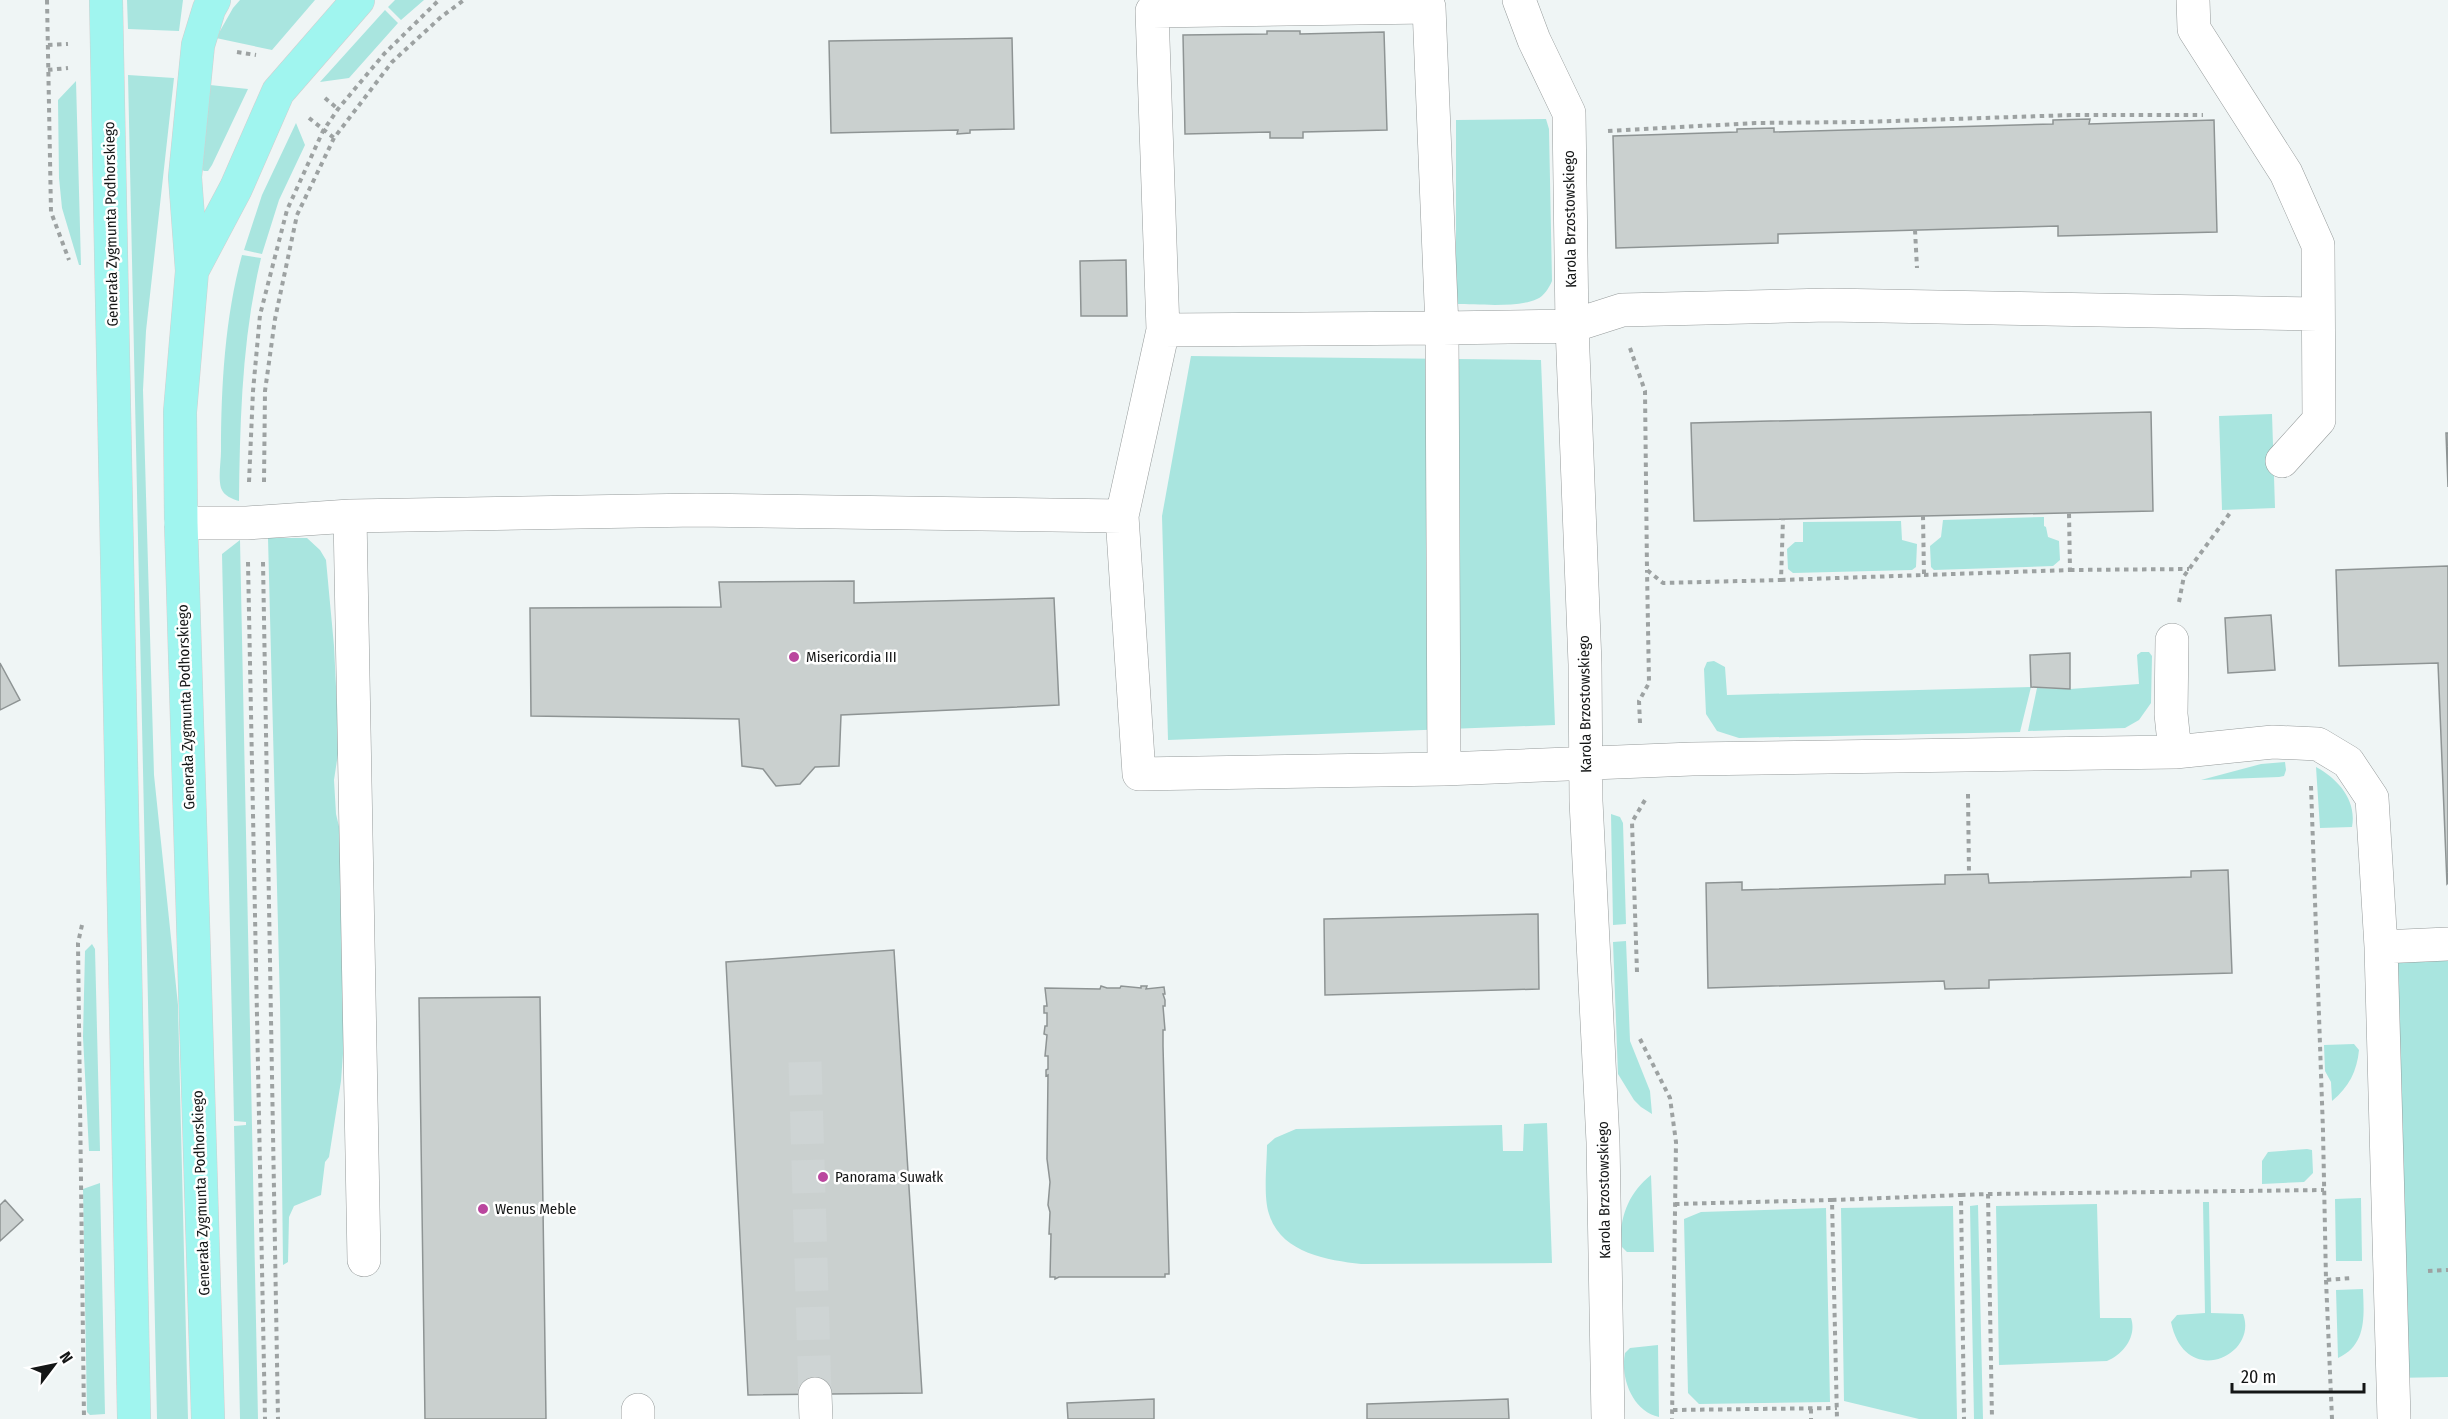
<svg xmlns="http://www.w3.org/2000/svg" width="2448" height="1419" viewBox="0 0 2448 1419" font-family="'Fira Sans Condensed',sans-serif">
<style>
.green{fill:#a9e5df}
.building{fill:#cad0cf;stroke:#8e9494;stroke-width:1.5}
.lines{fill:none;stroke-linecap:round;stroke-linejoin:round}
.minor-tunnel{stroke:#ced4d4;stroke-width:33;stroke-dasharray:33 16;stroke-linecap:butt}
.minor-casing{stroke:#969b9b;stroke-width:34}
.major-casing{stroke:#d0d0d0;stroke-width:34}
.path{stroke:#9da2a2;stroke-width:4;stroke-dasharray:4.5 4.5;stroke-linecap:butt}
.minor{stroke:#fff;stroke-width:33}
.major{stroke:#a0f5ef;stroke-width:33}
.poi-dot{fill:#ba469e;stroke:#fff;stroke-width:2}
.labels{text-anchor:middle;stroke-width:5;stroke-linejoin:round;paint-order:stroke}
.street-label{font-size:15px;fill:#141616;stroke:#fff}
.poi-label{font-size:15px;fill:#141616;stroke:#fff;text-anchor:start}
</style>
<rect width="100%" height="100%" fill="#eff5f5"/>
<!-- green -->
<path class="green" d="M 127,0 L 183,0 L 179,31 L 128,29 Z
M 240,0 L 315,0 L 272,50 L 216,38 L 233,8 Z
M 395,0 L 424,0 L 401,20 L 388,7 Z
M 385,10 L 398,23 L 349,78 L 320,82 Z
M 128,75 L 174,78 L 146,331 L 143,390 L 154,775 L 178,1005 L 188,1419 L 157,1419 Z
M 76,81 L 81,265 L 79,265 L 62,208 L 59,178 L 58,100 Z
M 210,85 L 248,89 L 212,165 L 208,171 L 204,171 L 201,169 Z
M 1546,119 L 1549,129 L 1552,281 C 1549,288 1544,296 1537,299 C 1518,308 1478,304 1456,304 L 1456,120 Z
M 296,123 L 305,145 L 279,200 L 262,254 L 244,250 L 262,195 Z
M 242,255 L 261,258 C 242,338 240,419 239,501 C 232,499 224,496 221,488 C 218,477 221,462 221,451 C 221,386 225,317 242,255 Z
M 1191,356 L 1541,360 L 1555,725 L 1168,740 L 1162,516 Z
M 2272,414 L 2275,508 L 2222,510 L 2219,416 Z
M 2044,517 L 2044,526 L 2046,527 L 2048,537 L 2059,541 L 2060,560 L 2053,566 L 1934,570 L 1931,567 L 1930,546 L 1941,537 L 1943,520 Z
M 1901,521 L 1902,540 L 1917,544 L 1916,567 L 1912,570 L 1793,573 L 1788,569 L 1787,549 L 1795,542 L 1803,542 L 1803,522 Z
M 268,538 L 307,538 L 320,550 L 326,560 L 334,646 L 339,747 L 334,780 L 336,814 L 342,839 L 344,1040 L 341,1081 L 329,1157 L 325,1162 L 321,1195 L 294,1206 L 289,1217 L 288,1262 L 283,1265 L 280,1004 Z
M 240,540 L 258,1419 L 240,1419 L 234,1126 L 246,1125 L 246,1122 L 234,1121 L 222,554 Z
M 2141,652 L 2149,652 L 2152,656 L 2151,703 L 2139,720 L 2125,728 L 2028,731 L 2037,688 L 2070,689 L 2139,684 L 2137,655 Z
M 1714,661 L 1725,667 L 1727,695 L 2031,687 L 2020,732 L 1739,738 L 1717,731 L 1706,714 L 1704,669 L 1707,662 Z
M 2285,762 L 2286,770 L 2284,776 L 2279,777 L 2201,780 L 2261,764 Z
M 2316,767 C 2338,779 2357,800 2352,827 L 2320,828 Z
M 1611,814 L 1620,817 L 1623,823 L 1626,924 L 1613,925 Z
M 1626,941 L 1630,1041 L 1650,1091 L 1652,1114 L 1641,1107 L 1634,1100 L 1618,1074 L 1613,942 Z
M 2448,941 L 2448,1377 L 2393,1378 L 2381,947 Z
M 92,944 L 95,949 L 100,1151 L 89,1151 L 83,1037 L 85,951 Z
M 2354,1044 L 2359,1050 C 2357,1071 2349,1087 2332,1101 L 2331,1082 L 2325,1071 L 2324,1045 Z
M 1547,1123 L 1552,1263 L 1361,1264 C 1327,1260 1281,1253 1269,1214 C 1263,1196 1267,1164 1267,1145 L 1275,1138 L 1296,1129 L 1502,1125 L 1503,1151 L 1523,1151 L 1524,1124 Z
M 2307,1149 L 2312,1150 L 2313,1173 L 2304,1182 L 2262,1184 L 2262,1161 L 2268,1152 Z
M 1651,1175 L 1654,1252 L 1627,1252 L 1621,1246 C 1619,1219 1628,1193 1651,1175 Z
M 100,1183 L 105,1414 L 90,1415 L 87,1412 L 83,1189 Z
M 2361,1198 L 2362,1261 L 2336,1261 L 2335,1199 Z
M 2203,1202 L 2209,1202 L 2211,1313 L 2243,1314 C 2259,1355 2185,1390 2171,1322 L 2177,1315 L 2205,1313 Z
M 2097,1204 L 2100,1318 L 2131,1318 C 2137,1336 2124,1354 2107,1361 L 1999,1365 L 1996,1206 Z
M 1978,1205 L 1983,1419 L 1974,1419 L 1970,1206 Z
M 1953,1206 L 1957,1419 L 1919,1419 L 1844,1401 L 1841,1208 Z
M 1826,1208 L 1830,1402 L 1699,1404 L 1688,1393 L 1684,1219 L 1701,1212 Z
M 2363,1289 C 2364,1316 2367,1345 2338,1358 L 2336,1290 Z
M 1658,1345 L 1659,1417 C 1632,1411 1620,1377 1625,1353 L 1630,1348 Z"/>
<!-- building -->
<path class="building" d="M 1267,31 L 1300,31 L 1300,34 L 1384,32 L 1387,130 L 1303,132 L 1303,138 L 1270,138 L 1270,132 L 1185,134 L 1183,35 L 1267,34 Z
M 1012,38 L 1014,129 L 970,130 L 970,133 L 957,134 L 958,130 L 831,133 L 829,41 Z
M 2090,119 L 2089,124 L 2214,120 L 2217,232 L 2058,236 L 2058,226 L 1778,234 L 1778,243 L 1616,248 L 1613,136 L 1737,132 L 1737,129 L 1774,128 L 1774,132 L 2053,124 L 2053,120 Z
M 1126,260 L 1127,316 L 1081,316 L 1080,261 Z
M 2151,412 L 2153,511 L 1694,521 L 1691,423 Z
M 2446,433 L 2448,433 L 2448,487 Z
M 2448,566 L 2448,883 L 2447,884 L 2438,663 L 2339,666 L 2336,570 Z
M 854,581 L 854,603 L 1054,598 L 1059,705 L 841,715 L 839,766 L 815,767 L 800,784 L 776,786 L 763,769 L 742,766 L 739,719 L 531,716 L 530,608 L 721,607 L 719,582 Z
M 2271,615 L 2275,670 L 2228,673 L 2225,618 Z
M 2070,653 L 2070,689 L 2031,687 L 2030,655 Z
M 0,663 L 20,700 L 0,710 Z
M 2228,870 L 2232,973 L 1989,980 L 1989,988 L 1945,989 L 1944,981 L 1708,988 L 1706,883 L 1742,882 L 1742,890 L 1945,884 L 1945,875 L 1988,874 L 1989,883 L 2191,877 L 2191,871 Z
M 1538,914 L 1539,989 L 1325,995 L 1324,919 Z
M 894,950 L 922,1393 L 748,1395 L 726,962 Z
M 1101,986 L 1107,988 L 1120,988 L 1121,986 L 1141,988 L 1141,986 L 1147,986 L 1146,989 L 1164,987 L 1165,994 L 1163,994 L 1165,1000 L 1165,1006 L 1163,1006 L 1165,1030 L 1163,1030 L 1163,1046 L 1169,1270 L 1169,1274 L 1165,1274 L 1165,1277 L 1059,1277 L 1055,1279 L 1055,1277 L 1050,1277 L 1051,1234 L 1049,1234 L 1050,1212 L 1048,1205 L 1050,1182 L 1047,1159 L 1048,1075 L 1046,1076 L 1046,1070 L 1048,1069 L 1048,1056 L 1045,1056 L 1047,1035 L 1044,1034 L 1045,1026 L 1047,1026 L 1047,1013 L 1044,1013 L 1044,1006 L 1047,1006 L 1045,988 L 1100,989 Z
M 540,997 L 546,1419 L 425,1419 L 419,998 Z
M 5,1200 L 23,1220 L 0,1241 L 0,1205 Z
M 1154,1399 L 1154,1419 L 1068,1419 L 1067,1403 Z
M 1508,1399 L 1509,1419 L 1367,1419 L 1367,1404 Z"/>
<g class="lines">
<!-- minor-tunnel -->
<path class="minor-tunnel" d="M 805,1062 L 815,1394"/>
<defs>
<path id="minor" d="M 1519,0 L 1534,40 L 1569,113 L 1572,326 L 1585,664 L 1586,801 L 1603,1142 L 1608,1419
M 2193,0 L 2194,29 L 2286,173 L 2318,245 L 2319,420 L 2282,461
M 350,516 L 364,1260
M 1122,516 L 1163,330
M 181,523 L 247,523 L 350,516 L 697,510 L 1122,516 L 1139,774 L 1444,769 L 1692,759 L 2175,752 L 2171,714 L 2172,640
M 2175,752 L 2273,742 L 2318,744 L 2348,762 L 2372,798 L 2381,947
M 1444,769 L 1442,328 L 1163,330 L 1152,11 L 1429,7 L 1442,328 L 1572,326 L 1622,310 L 1828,305 L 2318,314
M 815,1394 L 816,1419
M 638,1410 L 638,1419
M 2394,1419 L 2381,947 L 2448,944"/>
<path id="major" d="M 106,0 L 134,1419
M 192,271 L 236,188 L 278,92 L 358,0
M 208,1419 L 181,523 L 180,412 L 192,271 L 185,177 L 198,45 L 209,9 L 214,0"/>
</defs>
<!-- minor casing -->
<use href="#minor" class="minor-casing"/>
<!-- major casing -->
<use href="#major" class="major-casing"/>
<!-- path -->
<path class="path" d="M 47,0 L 51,212 L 69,260
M 48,45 L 68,44
M 237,52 L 256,55
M 48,70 L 68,68
M 325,98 L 338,109
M 309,118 L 334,138
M 1608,131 L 1755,123 L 1863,122 L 2073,115 L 2203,115
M 1915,230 L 1917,268
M 1630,348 L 1645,391 L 1647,570 L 1663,583 L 1781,580 L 1783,519
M 249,482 L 253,391 L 260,315 L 287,210 L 323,131 L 338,109 L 384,54 L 439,0
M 264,482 L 265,391 L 275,319 L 297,215 L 334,138 L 392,62 L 441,17 L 464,0
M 248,562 L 265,1419
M 263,562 L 278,1419
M 2070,570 L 2189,569
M 1924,575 L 2070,570 L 2069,513
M 1781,580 L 1924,575 L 1923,516
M 2179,602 L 2184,576 L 2230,513
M 1640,723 L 1639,701 L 1649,683 L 1647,570
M 2311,786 L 2323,1131 L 2326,1280 L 2352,1278
M 1968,794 L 1969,874
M 82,925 L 78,943 L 84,1419
M 1637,972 L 1632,822 L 1645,800
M 1640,1039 L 1670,1098 L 1676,1142 L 1672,1419
M 1988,1194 L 2324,1190
M 1961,1195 L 1988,1194 L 1992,1419
M 1832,1200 L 1961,1195 L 1964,1419
M 1675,1204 L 1832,1200 L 1837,1419
M 2428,1271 L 2448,1270
M 2326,1280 L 2332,1419
M 1811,1409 L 1811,1419
M 1673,1410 L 1837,1408"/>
<!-- minor -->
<use href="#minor" class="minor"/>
<!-- major -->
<use href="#major" class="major"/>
</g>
<!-- markers -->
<g class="poi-dot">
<circle cx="794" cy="657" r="6"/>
<circle cx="823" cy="1177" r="6"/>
<circle cx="483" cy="1209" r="6"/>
</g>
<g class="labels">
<!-- street labels -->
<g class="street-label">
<text transform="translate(1570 219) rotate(-91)" y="5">Karola Brzostowskiego</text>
<text transform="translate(111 224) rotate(-91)" y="5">Generała Zygmunta Podhorskiego</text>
<text transform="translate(1585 704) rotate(-91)" y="5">Karola Brzostowskiego</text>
<text transform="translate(186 707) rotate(-92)" y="5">Generała Zygmunta Podhorskiego</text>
<text transform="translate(1604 1190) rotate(-91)" y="5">Karola Brzostowskiego</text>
<text transform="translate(201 1193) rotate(-92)" y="5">Generała Zygmunta Podhorskiego</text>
</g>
<!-- poi labels -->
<g class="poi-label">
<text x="806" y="662">Misericordia III</text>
<text x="835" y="1182">Panorama Suwałk</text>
<text x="495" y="1214">Wenus Meble</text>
</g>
</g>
<!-- north arrow -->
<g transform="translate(54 1365) rotate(58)" stroke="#ffffff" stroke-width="4.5" paint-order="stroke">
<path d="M0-4.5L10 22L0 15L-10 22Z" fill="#141616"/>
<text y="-9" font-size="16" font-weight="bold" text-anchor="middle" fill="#141616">N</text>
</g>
<!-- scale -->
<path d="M2232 1383v9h132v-9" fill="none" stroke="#141616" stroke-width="3"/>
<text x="2241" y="1383" font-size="18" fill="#141616" stroke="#ffffff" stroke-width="4.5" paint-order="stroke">20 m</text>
</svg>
